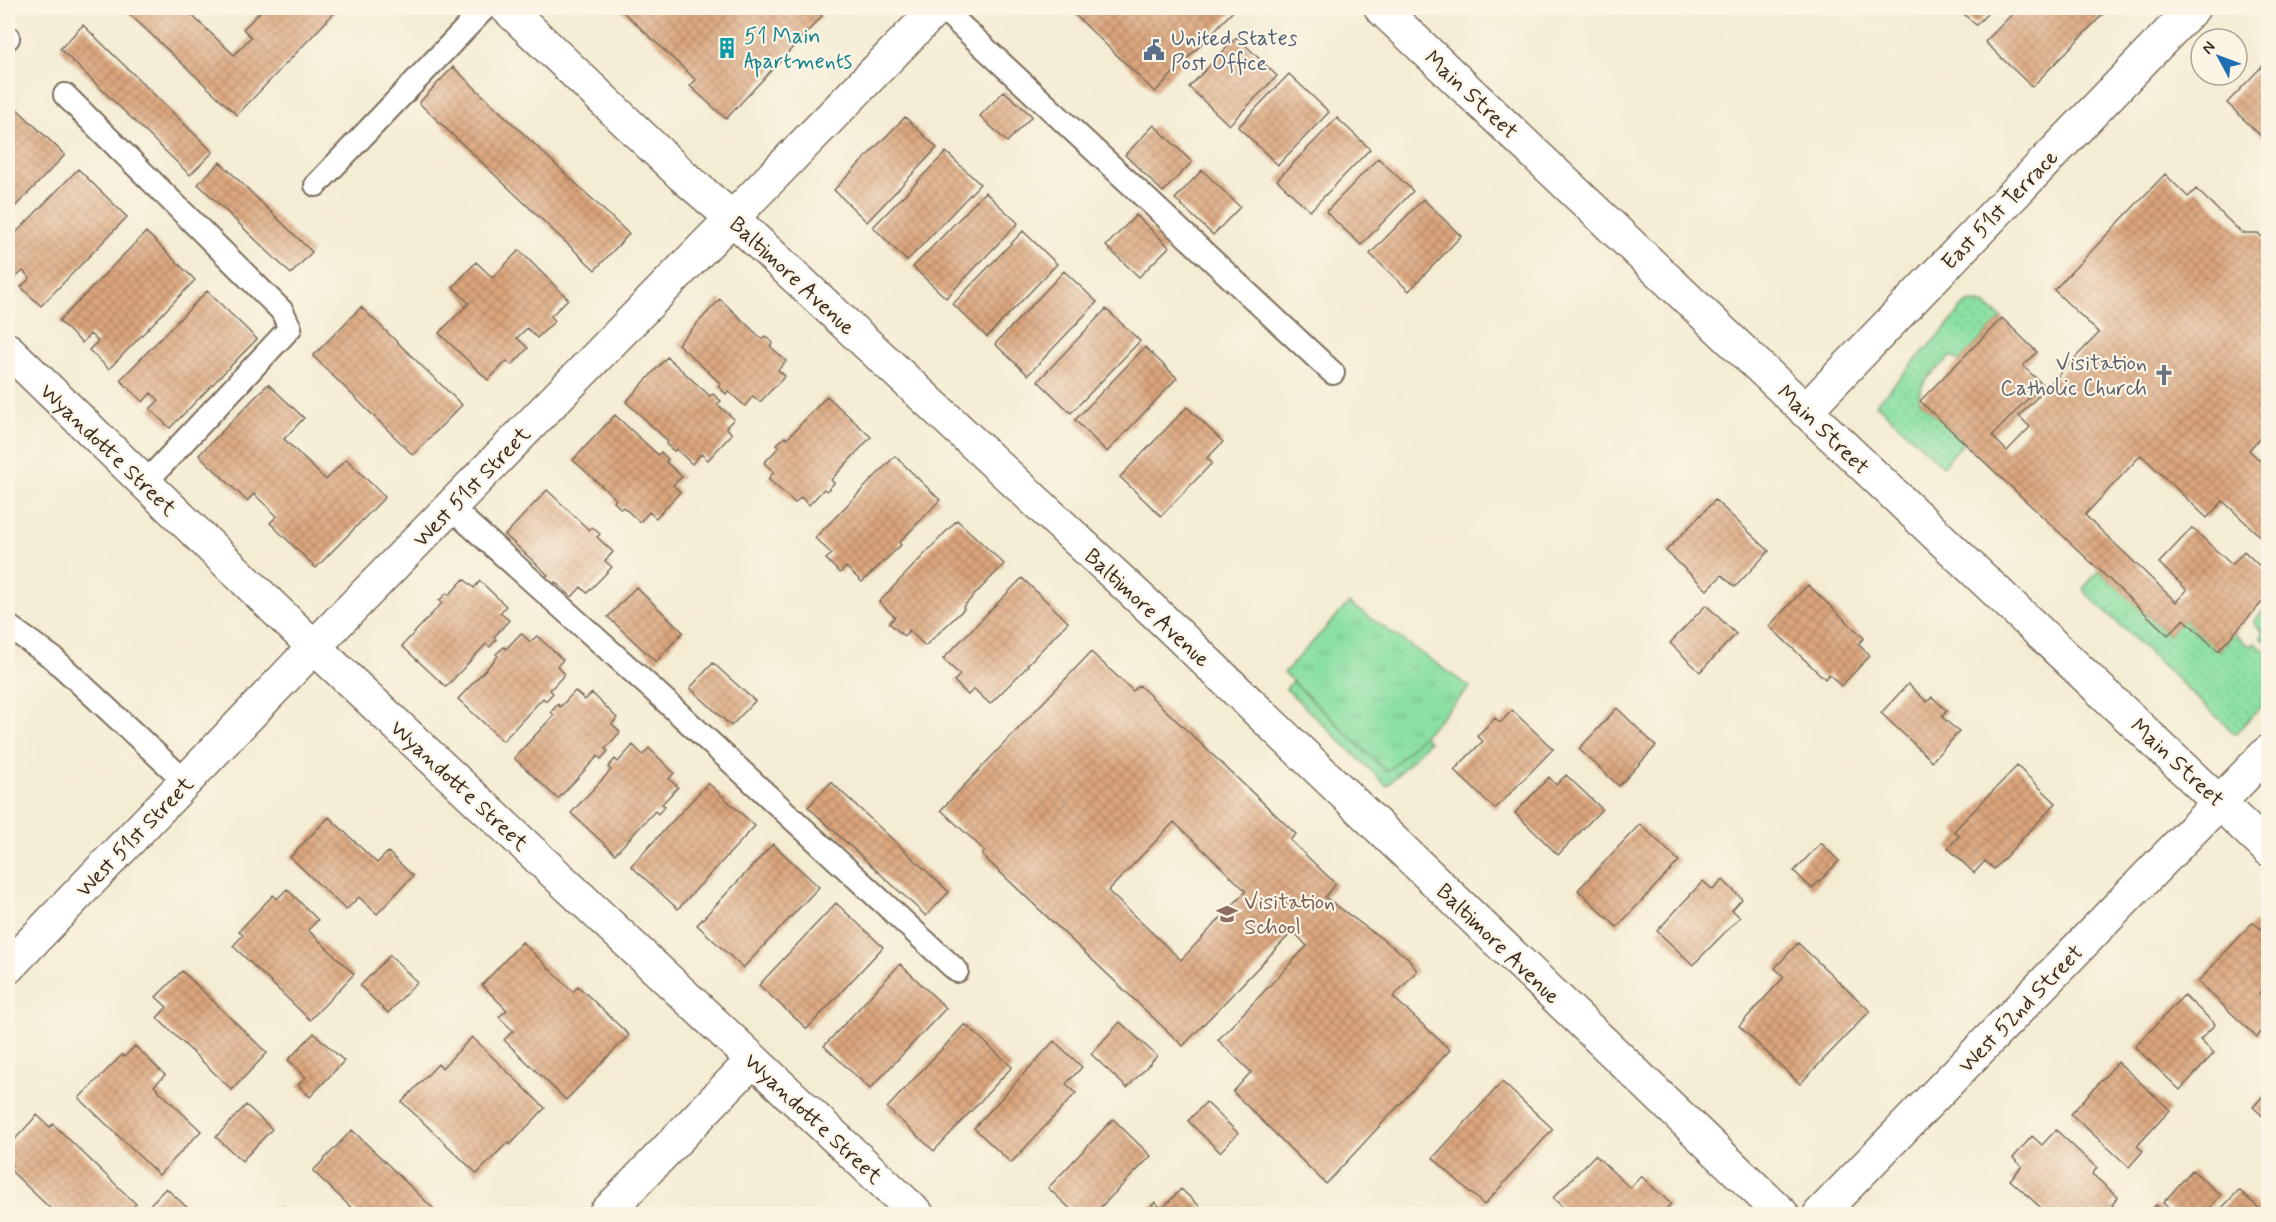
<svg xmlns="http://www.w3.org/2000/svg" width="2276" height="1222" viewBox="0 0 2276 1222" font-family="Mynerve,sans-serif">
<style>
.grass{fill:url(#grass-dots);stroke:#638560;stroke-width:1.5}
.park{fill:url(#park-tufts);stroke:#638560;stroke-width:1.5}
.building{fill:url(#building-cross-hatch);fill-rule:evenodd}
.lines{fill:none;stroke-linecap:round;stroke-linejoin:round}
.lane-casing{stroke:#7c6e5d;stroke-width:26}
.street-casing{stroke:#7c6e5d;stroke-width:36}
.secondary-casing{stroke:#7c6e5d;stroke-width:36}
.lane{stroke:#fff;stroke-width:22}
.street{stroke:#fff;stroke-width:33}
.secondary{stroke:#fff;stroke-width:33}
.labels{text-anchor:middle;stroke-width:4.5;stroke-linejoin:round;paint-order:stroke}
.culture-label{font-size:22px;fill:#0d838f;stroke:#fcf5e5;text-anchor:start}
.service-label{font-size:22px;fill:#4e5e75;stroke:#fcf5e5;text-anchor:start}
.street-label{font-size:22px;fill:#3b2a1e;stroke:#fcf5e5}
.worship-label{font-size:22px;fill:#5b616d;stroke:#fcf5e5;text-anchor:end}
.education-label{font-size:22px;fill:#785e54;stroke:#fcf5e5;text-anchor:start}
</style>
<defs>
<pattern id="grass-dots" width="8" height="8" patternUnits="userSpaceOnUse" patternTransform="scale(1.5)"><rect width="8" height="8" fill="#8be0a3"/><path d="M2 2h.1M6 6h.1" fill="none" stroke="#79c08c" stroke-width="1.8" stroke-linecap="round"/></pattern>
<pattern id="park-tufts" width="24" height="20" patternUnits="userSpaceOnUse" patternTransform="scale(1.5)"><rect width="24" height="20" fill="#8be0a3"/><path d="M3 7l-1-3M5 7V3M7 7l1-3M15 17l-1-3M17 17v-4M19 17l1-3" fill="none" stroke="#79c08c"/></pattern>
<pattern id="building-cross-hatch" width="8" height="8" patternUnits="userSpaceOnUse" patternTransform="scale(1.5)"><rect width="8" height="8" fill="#dca67d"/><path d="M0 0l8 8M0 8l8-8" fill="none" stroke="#b48766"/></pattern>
</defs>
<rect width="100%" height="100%" fill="#fcf5e5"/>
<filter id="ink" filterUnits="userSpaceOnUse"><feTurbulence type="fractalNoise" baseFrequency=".0167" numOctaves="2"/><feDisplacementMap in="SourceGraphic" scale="12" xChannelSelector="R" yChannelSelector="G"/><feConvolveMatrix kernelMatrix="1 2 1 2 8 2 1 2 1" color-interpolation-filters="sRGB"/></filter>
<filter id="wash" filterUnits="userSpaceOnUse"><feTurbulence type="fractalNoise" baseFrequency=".008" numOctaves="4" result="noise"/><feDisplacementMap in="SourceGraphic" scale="24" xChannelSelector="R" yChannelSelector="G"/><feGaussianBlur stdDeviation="1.35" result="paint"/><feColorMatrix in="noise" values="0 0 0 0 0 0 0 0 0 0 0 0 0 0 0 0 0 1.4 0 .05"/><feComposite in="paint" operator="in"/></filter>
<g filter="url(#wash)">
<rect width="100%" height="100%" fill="#f4ecd3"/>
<!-- grass -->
<path class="grass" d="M 1971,302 L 1986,305 L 2002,318 L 1959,361 L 1952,356 C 1940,367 1915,383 1920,401 L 1964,442 L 1943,466 L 1876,404 L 1958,314 L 1961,307 Z
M 2099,570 L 2168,635 L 2184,619 L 2218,651 L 2234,633 L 2246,644 L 2251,645 L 2255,642 L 2268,654 L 2268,699 L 2235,734 L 2085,592 L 2084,588 Z
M 2268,605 L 2268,643 L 2261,637 L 2263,633 L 2254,621 Z
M 1292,681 L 1387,771 L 1423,734 L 1429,741 L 1387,786 L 1286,689 Z"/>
<!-- park -->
<path class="park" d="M 1349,603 L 1470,687 L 1387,772 L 1284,673 Z"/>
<g id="blocks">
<!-- building -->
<path class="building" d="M 123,8 L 184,8 L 234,55 L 251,37 L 243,29 L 264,8 L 339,8 L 237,115 Z
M 619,8 L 813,8 L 822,16 L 726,119 L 690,86 L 696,80 Z
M 1068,8 L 1236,8 L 1155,92 Z
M 1957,8 L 1993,8 L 1976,25 Z
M 2018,8 L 2109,8 L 2032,87 L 1985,42 Z
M 83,25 L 213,152 L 190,175 L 60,49 Z
M 1237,37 L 1277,76 L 1229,125 L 1189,87 Z
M 2268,60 L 2268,143 L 2227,103 Z
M 453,67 L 629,234 L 595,270 L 419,103 Z
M 1289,74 L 1329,112 L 1278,165 L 1238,127 Z
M 1004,91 L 1032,116 L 1007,142 L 980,116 Z
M 15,107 L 65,155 L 8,214 L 8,114 Z
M 905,117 L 937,148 L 867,222 L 834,190 Z
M 1337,118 L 1370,149 L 1310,211 L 1277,180 Z
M 1154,125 L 1192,162 L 1163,192 L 1125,155 Z
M 946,152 L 980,184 L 907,261 L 873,227 Z
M 1378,158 L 1413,191 L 1361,245 L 1326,212 Z
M 220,162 L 312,252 L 291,274 L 198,184 Z
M 78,169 L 127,217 L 41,306 L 21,287 L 30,278 L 23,271 L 14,279 L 8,273 L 8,241 Z
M 1202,170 L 1240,207 L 1213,235 L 1175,199 Z
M 2165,174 L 2188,197 L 2196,189 L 2242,233 L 2258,233 L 2268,243 L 2268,433 L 2266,431 L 2249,450 L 2268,469 L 2268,544 L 2223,501 L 2207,518 L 2141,455 L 2085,515 L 2176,602 L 2187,590 L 2159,563 L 2192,528 L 2232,565 L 2244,551 L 2268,574 L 2268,591 L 2263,597 L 2265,599 L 2218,651 L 2184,619 L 2168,635 L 1920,401 L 2002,318 L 2037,352 L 2023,366 L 2042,384 L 1992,436 L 2007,451 L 2030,427 L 2019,416 L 2099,333 L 2054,290 Z
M 985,192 L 1018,223 L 946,298 L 913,267 Z
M 1423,199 L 1461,236 L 1409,291 L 1370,254 Z
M 1136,215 L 1169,247 L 1139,277 L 1106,246 Z
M 1023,231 L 1057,264 L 987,337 L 953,304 Z
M 146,232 L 195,280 L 109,369 L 89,350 L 98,341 L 90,334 L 82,343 L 59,321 Z
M 519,250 L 568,299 L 551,316 L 555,321 L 537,338 L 527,328 L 517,338 L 528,348 L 512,365 L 507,361 L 488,380 L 439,333 L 469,303 L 453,287 L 476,262 L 493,278 Z
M 1064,271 L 1097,302 L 1028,375 L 995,344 Z
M 207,291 L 257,339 L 170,428 L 150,409 L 159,400 L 151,393 L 143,402 L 120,380 Z
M 720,299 L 762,339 L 766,336 L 773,343 L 770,346 L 786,361 L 778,370 L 785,376 L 760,402 L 753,396 L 745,406 L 728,391 L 726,394 L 718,386 L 721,384 L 678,344 Z
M 361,307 L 462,405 L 413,455 L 313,356 Z
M 1106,309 L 1140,341 L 1071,413 L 1038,381 Z
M 1145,347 L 1177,378 L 1107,452 L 1075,420 Z
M 667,357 L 710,396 L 713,394 L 721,401 L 717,404 L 734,419 L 726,427 L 732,434 L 708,460 L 701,454 L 692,464 L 676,449 L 674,451 L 666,444 L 668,441 L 626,402 Z
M 268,384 L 304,418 L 284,439 L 326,480 L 346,459 L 385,497 L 316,568 L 270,523 L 277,516 L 254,494 L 247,501 L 199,455 Z
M 827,396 L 871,437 L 831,480 L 834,483 L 827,491 L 824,489 L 809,505 L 801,497 L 795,503 L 768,479 L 774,472 L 764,463 L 779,447 L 777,444 L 785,437 L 787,439 Z
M 1187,407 L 1223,442 L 1207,458 L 1212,463 L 1161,516 L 1120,477 Z
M 615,415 L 658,455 L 661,452 L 668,459 L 666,462 L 682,477 L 673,485 L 680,492 L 656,518 L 649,512 L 640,522 L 623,507 L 621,509 L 614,502 L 616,499 L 573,460 Z
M 895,456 L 940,500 L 899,543 L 901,545 L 862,582 L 846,567 L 840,573 L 826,559 L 832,554 L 815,538 Z
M 547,490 L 589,530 L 592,527 L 600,534 L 597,537 L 613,552 L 605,561 L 612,567 L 587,593 L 581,587 L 572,597 L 555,582 L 553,585 L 545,577 L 548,575 L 505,535 Z
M 1715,500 L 1769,551 L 1735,587 L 1722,575 L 1707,590 L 1666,551 Z
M 957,520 L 1004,564 L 963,607 L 964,609 L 925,646 L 909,630 L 904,636 L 889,623 L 895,617 L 879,602 Z
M 1022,578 L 1068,622 L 1027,665 L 1028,666 L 990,704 L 974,689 L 968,695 L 954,681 L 960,675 L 943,659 Z
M 464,579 L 474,588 L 480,581 L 506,606 L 500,613 L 509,620 L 494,637 L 496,640 L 490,647 L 486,644 L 446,687 L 402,646 L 442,603 L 439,601 L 447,593 L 449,595 Z
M 1808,585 L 1864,638 L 1858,644 L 1870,656 L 1841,686 L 1829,674 L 1825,679 L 1769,626 Z
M 636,587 L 683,632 L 656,662 L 608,617 Z
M 1706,605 L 1736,634 L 1700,672 L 1670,643 Z
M 521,633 L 530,642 L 537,636 L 563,660 L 557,666 L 565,674 L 550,690 L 553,693 L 546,701 L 543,698 L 503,741 L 458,699 L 498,656 L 496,654 L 504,647 L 506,649 Z
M 1091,652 L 1133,691 L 1139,685 L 1296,834 L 1290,840 L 1336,884 L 1325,897 L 1408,958 L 1417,971 L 1393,997 L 1450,1050 L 1326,1184 L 1233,1092 L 1251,1072 L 1218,1040 L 1307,946 L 1293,931 L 1183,1046 L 982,855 L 985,851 L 941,810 ZM 1174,822 L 1246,891 L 1181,960 L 1108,891 Z
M 713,663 L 755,701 L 731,726 L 690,688 Z
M 1908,684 L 1927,702 L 1932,697 L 1947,711 L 1942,717 L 1959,732 L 1932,761 L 1881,713 Z
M 575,691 L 585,700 L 592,693 L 617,718 L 612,724 L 620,732 L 605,749 L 608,751 L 601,759 L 598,756 L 558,799 L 514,758 L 554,715 L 551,712 L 558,704 L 560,707 Z
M 1617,708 L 1656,746 L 1619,786 L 1579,749 Z
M 1512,710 L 1553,749 L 1495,809 L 1454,770 L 1483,741 L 1477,736 L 1495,718 L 1500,723 Z
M 633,745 L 643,755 L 649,748 L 674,773 L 669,779 L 678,787 L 662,804 L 665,806 L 658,814 L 655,811 L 615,854 L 571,813 L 611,770 L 608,767 L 615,759 L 618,762 Z
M 2017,766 L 2056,803 L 1994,869 L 1985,861 L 1974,873 L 1948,848 L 1959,836 L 1954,831 Z
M 1566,775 L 1602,809 L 1558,855 L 1515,813 L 1549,777 L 1556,785 Z
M 831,782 L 949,892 L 926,916 L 808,807 Z
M 708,783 L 755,826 L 678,909 L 631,866 Z
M 329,817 L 377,863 L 388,852 L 413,876 L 377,914 L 359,897 L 346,910 L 290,857 Z
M 1640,824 L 1679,861 L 1617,927 L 1578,890 Z
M 1821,843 L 1839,861 L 1812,889 L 1794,871 Z
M 773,844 L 819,887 L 743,968 L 697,925 Z
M 1723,880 L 1742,899 L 1732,910 L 1740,917 L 1693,965 L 1657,931 L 1703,881 L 1713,890 Z
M 287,889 L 318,920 L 308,930 L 354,974 L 310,1020 L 233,946 L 243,935 L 239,931 L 273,895 L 277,899 Z
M 836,903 L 883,947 L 807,1029 L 759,985 Z
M 2253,922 L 2268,936 L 2268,982 L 2259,993 L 2268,1001 L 2268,1024 L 2257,1037 L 2198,982 Z
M 522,942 L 573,992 L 578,986 L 629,1035 L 566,1100 L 504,1040 L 513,1031 L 499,1017 L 507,1010 L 482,985 Z
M 1798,943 L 1870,1011 L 1800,1084 L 1739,1026 L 1784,977 L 1775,968 Z
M 390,955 L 417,982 L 388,1013 L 360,986 Z
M 900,964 L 946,1008 L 870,1089 L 824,1046 Z
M 182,971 L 267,1053 L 232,1090 L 157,1018 L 167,1007 L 156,997 Z
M 2184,995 L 2215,1024 L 2200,1040 L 2214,1053 L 2180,1090 L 2135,1047 Z
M 1120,1022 L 1157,1056 L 1127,1088 L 1091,1054 Z
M 965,1024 L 1012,1067 L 934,1151 L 887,1108 Z
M 314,1033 L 344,1061 L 310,1097 L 298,1085 L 306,1077 L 288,1060 Z
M 472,1037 L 545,1108 L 510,1145 L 508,1142 L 477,1174 L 402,1102 L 438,1064 L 442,1068 Z
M 1054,1041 L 1082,1067 L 1066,1084 L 1076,1093 L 1011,1163 L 974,1128 Z
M 135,1046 L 165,1075 L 154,1086 L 201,1131 L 159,1175 L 79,1098 L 122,1055 L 124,1057 Z
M 2118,1062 L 2170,1110 L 2137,1146 L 2143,1151 L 2129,1167 L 2071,1114 Z
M 1502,1082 L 1553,1129 L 1484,1205 L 1433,1158 Z
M 2268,1091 L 2268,1121 L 2253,1107 Z
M 1206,1102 L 1238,1133 L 1220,1152 L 1188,1121 Z
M 246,1105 L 272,1129 L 242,1161 L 216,1137 Z
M 37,1115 L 50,1127 L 53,1124 L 136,1204 L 126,1214 L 56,1214 L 9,1169 L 12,1166 L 8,1162 L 8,1147 Z
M 1113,1119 L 1151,1156 L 1094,1214 L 1076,1214 L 1048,1188 Z
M 352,1130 L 439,1214 L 358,1214 L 313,1171 Z
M 2056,1130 L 2097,1168 L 2092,1174 L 2118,1197 L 2112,1205 L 2122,1214 L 2048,1214 L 2010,1180 L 2022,1166 L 2013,1158 L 2032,1136 L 2042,1145 Z
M 1595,1155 L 1630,1188 L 1641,1176 L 1671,1204 L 1661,1214 L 1570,1214 L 1553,1198 Z
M 2192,1170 L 2221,1195 L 2204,1214 L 2176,1214 L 2163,1203 Z
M 166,1188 L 194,1214 L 141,1214 Z
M 1181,1189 L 1208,1214 L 1144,1214 L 1155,1202 L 1162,1209 Z
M 2239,1190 L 2265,1214 L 2216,1214 Z
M 2156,1205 L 2166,1214 L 2148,1214 Z
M 278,1206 L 287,1214 L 270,1214 Z"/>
</g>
</g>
<g filter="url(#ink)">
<use href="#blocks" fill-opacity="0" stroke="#7c6e5d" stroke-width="1.5"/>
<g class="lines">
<defs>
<path id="lane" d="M 942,8 L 1333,373
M 8,37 L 8,38
M 65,95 L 282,311 L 290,328 L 145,483
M 316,185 L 485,8
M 450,507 L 659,695 L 957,971
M 8,626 L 53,658 L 186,782"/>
<path id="street" d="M 507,8 L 683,176 L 732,218 L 1162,619 L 1782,1214
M 1381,8 L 2268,849
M 8,350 L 314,647 L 917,1214
M 1805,411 L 2193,8
M 605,1214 L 753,1060
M 1820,1214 L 2268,752"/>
<path id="secondary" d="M 8,967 L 341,619 L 937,8"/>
</defs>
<!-- lane casing -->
<use href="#lane" class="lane-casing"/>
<!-- street casing -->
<use href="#street" class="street-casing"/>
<!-- secondary casing -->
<use href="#secondary" class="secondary-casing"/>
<!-- lane -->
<use href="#lane" class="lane"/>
<!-- street -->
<use href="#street" class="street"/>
<!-- secondary -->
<use href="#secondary" class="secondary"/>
</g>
</g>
<!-- icons -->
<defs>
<symbol id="building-bare" viewBox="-9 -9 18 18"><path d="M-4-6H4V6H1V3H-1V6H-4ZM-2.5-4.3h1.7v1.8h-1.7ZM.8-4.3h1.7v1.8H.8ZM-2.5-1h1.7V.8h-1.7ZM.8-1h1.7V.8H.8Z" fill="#0f9aa8" stroke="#fcf5e5" stroke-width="2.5" paint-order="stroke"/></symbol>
<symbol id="civic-bare" viewBox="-9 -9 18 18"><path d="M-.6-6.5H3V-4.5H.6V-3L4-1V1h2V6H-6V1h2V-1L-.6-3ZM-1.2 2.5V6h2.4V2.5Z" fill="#5c6f8a" stroke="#fcf5e5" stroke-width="2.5" paint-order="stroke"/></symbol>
<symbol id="church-bare" viewBox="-9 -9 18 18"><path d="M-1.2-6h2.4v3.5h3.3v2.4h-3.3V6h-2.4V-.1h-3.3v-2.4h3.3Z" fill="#6b7280" stroke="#fcf5e5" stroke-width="2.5" paint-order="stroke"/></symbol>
<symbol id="school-bare" viewBox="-9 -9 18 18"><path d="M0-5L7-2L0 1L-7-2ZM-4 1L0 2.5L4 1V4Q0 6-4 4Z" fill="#8d6e63" stroke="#fcf5e5" stroke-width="2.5" paint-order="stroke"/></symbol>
</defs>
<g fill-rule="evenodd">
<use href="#building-bare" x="712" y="33" width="30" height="30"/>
<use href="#civic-bare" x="1139" y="35" width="30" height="30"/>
<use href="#church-bare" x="2149" y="360" width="30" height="30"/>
<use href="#school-bare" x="1212" y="899" width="30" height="30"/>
</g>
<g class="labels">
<!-- culture labels -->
<g class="culture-label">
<text x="744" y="43">51 Main<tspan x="744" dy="25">Apartments</tspan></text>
</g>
<!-- service labels -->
<g class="service-label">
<text x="1171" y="45">United States<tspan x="1171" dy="25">Post Office</tspan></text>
</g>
<!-- street labels -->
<g class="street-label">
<text transform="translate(1472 94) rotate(43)" y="8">Main Street</text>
<text transform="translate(1999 209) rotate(-46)" y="8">East 51st Terrace</text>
<text transform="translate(793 275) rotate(43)" y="8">Baltimore Avenue</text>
<text transform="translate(1824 429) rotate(44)" y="8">Main Street</text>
<text transform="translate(109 449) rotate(44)" y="8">Wyandotte Street</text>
<text transform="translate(471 486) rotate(-46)" y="8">West 51st Street</text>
<text transform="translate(1148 607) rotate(43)" y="8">Baltimore Avenue</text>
<text transform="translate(2178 762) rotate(43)" y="8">Main Street</text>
<text transform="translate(460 785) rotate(43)" y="8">Wyandotte Street</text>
<text transform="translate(134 836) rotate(-46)" y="8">West 51st Street</text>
<text transform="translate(1499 943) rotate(44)" y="8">Baltimore Avenue</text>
<text transform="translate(2020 1008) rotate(-46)" y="8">West 52nd Street</text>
<text transform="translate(814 1118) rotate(43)" y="8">Wyandotte Street</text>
</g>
<!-- worship labels -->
<g class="worship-label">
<text x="2147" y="370">Visitation<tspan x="2147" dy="25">Catholic Church</tspan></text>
</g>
<!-- education labels -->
<g class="education-label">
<text x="1244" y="909">Visitation<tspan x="1244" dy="25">School</tspan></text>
</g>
</g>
<!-- margin -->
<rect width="2276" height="1222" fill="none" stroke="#fcf5e5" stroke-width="30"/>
<!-- north arrow -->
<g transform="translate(2219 57) rotate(311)"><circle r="28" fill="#fcf5e5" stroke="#afa495" stroke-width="1.5"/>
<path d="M0-4.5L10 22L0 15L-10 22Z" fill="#1f6fb2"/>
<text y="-9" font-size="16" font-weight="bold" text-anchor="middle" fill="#3b2a1e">N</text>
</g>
</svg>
